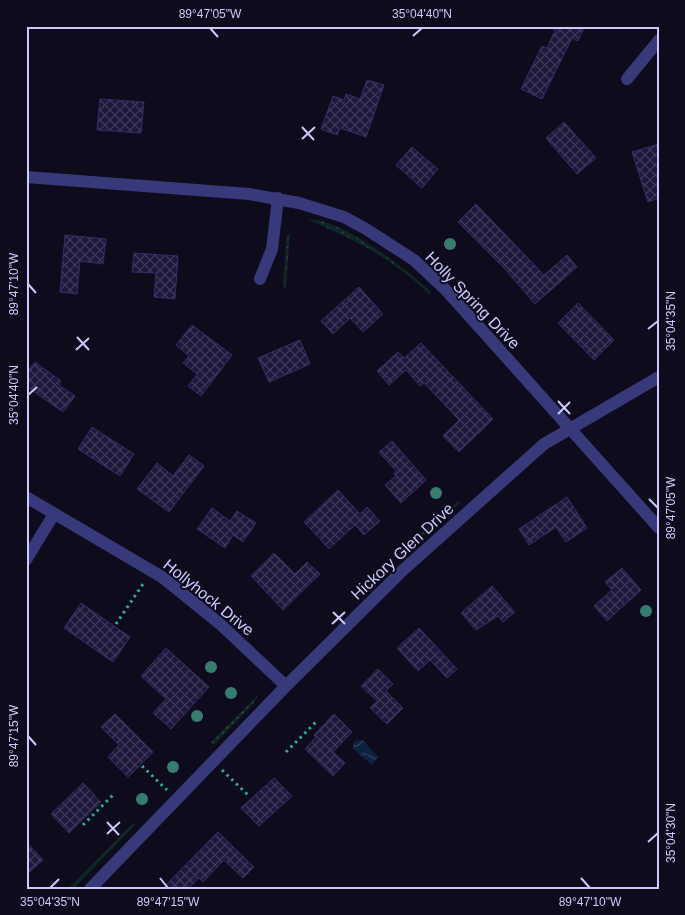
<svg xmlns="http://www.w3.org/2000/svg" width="685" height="915" viewBox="0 0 685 915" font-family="Arial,sans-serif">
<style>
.grass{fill:url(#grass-dots)}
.water{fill:url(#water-waves)}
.building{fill:url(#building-cross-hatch);stroke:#342b68}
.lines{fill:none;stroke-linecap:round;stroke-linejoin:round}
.path{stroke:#30aa9d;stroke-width:3;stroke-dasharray:2.5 4;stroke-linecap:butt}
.minor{stroke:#38397a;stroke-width:12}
.tree{fill:#377d6f}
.ticks{fill:none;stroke:#ccc9fd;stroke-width:2}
.labels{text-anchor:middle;stroke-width:4;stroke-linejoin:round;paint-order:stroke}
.street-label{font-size:16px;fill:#ccc9fd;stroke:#0e0c1c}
.neatline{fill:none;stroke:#ccc9fd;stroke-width:2}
.ticks-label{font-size:12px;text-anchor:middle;fill:#ccc9fd}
</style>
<defs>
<pattern id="grass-dots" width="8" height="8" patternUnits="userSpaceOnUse" patternTransform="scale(1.25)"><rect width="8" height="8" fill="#0f2624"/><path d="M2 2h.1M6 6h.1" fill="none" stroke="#314445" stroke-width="1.8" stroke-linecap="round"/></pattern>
<pattern id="water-waves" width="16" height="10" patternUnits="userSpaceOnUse" patternTransform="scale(1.25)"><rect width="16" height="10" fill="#0d223f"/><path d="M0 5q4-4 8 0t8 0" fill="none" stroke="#2f415c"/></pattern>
<pattern id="building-cross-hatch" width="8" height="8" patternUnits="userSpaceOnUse" patternTransform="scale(1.25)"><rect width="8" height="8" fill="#1e183c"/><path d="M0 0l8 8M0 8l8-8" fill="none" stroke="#3e3859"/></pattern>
</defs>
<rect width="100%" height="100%" fill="#0e0c1c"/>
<!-- grass -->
<path class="grass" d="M 309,220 C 337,216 411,272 431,292 L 429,294 C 394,259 353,239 309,220 Z
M 290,232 L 286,288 L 283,287 L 286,240 Z
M 458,501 L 460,503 L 397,559 L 396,556 Z
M 259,694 L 253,704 L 214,745 L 211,742 Z
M 133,823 L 135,825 L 73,889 L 69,888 Z"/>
<!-- water -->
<path class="water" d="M 356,740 L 363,740 L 378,757 L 372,765 L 353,749 L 353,743 Z"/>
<!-- building -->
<path class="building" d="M 548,26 L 585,26 L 578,41 L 572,38 L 542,99 L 521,89 L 542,46 L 547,48 L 555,30 Z
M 367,80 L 384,85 L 366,137 L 340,128 L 337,135 L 321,129 L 333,96 L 344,100 L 346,94 L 360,99 Z
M 100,99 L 144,102 L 141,133 L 97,130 Z
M 564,122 L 596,158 L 577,174 L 546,138 Z
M 659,144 L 659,198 L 648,202 L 632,152 Z
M 412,147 L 438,169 L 422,188 L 396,165 Z
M 476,204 L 544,275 L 567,255 L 577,267 L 535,304 L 504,268 L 458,222 Z
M 65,235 L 106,239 L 103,264 L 80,261 L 77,294 L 60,292 Z
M 134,253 L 178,256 L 175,299 L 154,297 L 156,273 L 132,272 Z
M 359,287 L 383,314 L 363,332 L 350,318 L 333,334 L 321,321 Z
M 578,303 L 614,340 L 594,360 L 558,323 Z
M 192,325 L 232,355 L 201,396 L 188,386 L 197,374 L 183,363 L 189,356 L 176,345 Z
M 300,340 L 310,364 L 269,382 L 258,358 Z
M 421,343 L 493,419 L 459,452 L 443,436 L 459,420 L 424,383 L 420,386 L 406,370 L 389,385 L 377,371 L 398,352 L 404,358 Z
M 35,362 L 61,381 L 59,385 L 75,396 L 63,412 L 26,386 L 26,373 Z
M 92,427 L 134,454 L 120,476 L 78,449 Z
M 392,441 L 426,480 L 401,503 L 385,485 L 396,476 L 394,474 L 396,471 L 379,452 Z
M 189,455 L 204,466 L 169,512 L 137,489 L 157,463 L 173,476 Z
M 338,490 L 360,514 L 367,507 L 380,521 L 364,535 L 355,525 L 329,549 L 304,522 Z
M 567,497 L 587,528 L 566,542 L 556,527 L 529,545 L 519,529 Z
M 212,508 L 230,521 L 237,511 L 256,523 L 243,542 L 233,535 L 225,548 L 197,529 Z
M 274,553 L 295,574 L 307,562 L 320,574 L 283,610 L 251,576 Z
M 622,568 L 641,590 L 607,621 L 594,606 L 612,590 L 605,582 Z
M 492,586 L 515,612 L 503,622 L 498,616 L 476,630 L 461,613 Z
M 81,603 L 130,637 L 113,662 L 64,628 Z
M 419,628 L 457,669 L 447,678 L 430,660 L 418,671 L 397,648 Z
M 166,648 L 209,687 L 171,729 L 153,713 L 166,699 L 141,676 Z
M 378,669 L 393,684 L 386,691 L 403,708 L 387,724 L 370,708 L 377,701 L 361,686 Z
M 115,714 L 153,752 L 128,777 L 108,757 L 119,745 L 101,727 Z
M 334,714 L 352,732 L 333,752 L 345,763 L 333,776 L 305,749 L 316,737 L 314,735 Z
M 274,778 L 292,796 L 259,826 L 241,808 Z
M 83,783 L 101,802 L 69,833 L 51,814 Z
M 218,832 L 254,867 L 243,878 L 224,860 L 203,882 L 199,878 L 188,889 L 162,889 Z
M 26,841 L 43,860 L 26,875 Z"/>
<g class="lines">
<!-- path -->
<path class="path" d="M 116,624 L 145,581
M 286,752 L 317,721
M 142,766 L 167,790
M 222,770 L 249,796
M 83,825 L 113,795"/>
<!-- minor -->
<path class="minor" d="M 627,79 L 659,40
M 26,177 L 249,194 L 299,203 L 344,217 L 366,229 L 414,260 L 445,289 L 659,528
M 260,279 L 272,249 L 278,198
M 26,497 L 162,577 L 219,623 L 286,686
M 26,560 L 54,514
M 90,889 L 286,686 L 402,571 L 544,444 L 659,377"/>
</g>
<!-- trees -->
<g class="tree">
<circle cx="450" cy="244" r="6"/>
<circle cx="436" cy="493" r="6"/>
<circle cx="646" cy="611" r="6"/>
<circle cx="211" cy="667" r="6"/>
<circle cx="231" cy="693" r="6"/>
<circle cx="197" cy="716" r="6"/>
<circle cx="173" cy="767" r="6"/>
<circle cx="142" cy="799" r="6"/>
</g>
<!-- ticks -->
<path class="ticks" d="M 210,28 L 218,37M 413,36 L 422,28M 302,127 L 314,140M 302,139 L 315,127M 28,284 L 36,293M 648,329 L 658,321M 77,337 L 89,350M 76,350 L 89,338M 28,395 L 37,387M 558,401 L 570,414M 558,414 L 570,402M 649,499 L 658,508M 333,612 L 345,624M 332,624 L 345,612M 28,736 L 36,745M 107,822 L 119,835M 107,834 L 120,822M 648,842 L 658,833M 160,878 L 168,888M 581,878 L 590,888M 50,888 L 59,879"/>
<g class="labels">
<!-- street labels -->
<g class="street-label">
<text transform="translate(473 300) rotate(46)" y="6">Holly Spring Drive</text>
<text transform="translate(402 551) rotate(-43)" y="6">Hickory Glen Drive</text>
<text transform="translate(209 597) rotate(39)" y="6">Hollyhock Drive</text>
</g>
</g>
<!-- border -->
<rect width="685" height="915" fill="none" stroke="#0e0c1c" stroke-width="55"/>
<rect x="28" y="28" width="630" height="860" class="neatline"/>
<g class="ticks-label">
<text x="210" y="18">89°47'05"W</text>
<text x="422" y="18">35°04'40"N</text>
<text transform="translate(14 284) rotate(-90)" y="4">89°47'10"W</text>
<text transform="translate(671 321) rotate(-90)" y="4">35°04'35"N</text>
<text transform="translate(14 395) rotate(-90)" y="4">35°04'40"N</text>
<text transform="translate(671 508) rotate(-90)" y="4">89°47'05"W</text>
<text transform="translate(14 736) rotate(-90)" y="4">89°47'15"W</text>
<text transform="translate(671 833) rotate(-90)" y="4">35°04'30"N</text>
<text x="50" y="906">35°04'35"N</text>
<text x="168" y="906">89°47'15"W</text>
<text x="590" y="906">89°47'10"W</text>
</g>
</svg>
